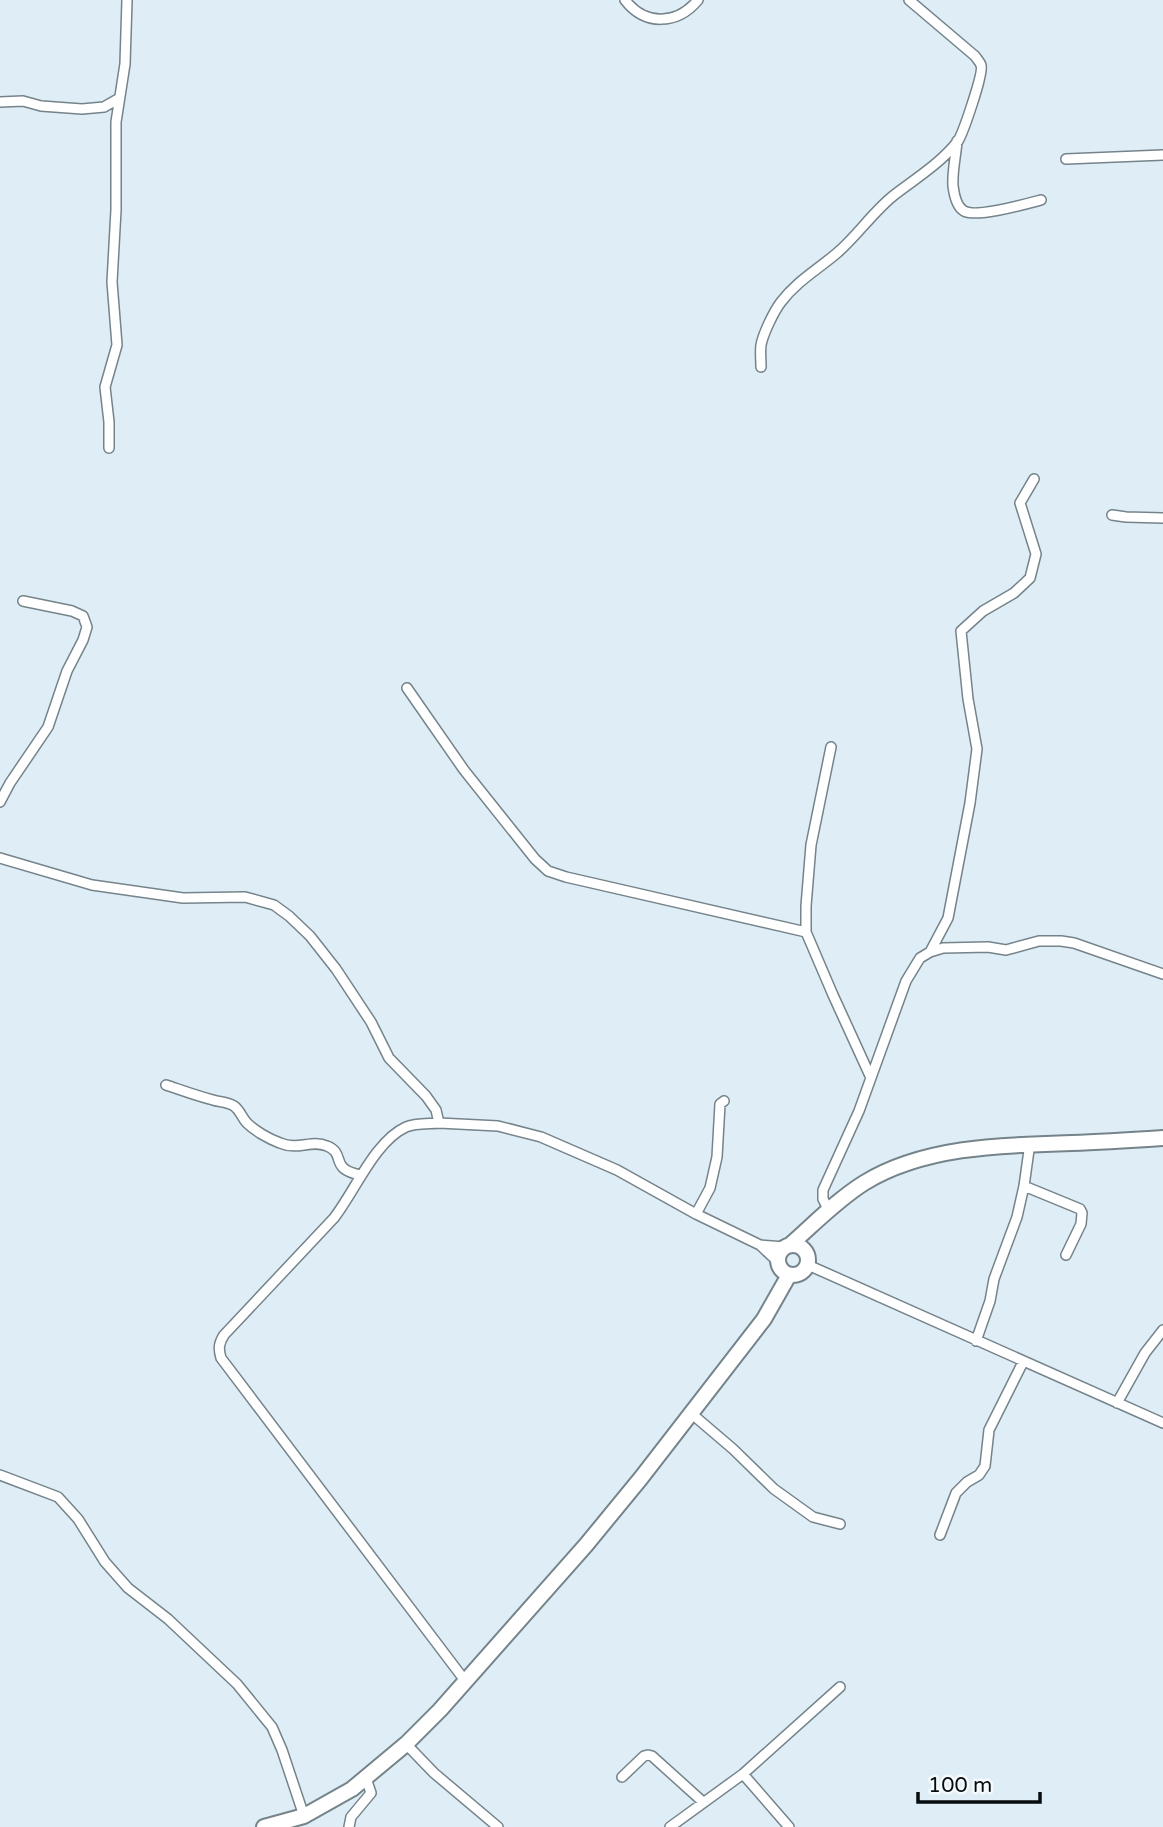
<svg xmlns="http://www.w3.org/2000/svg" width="1163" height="1827" viewBox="0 0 1163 1827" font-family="'Varela Round',sans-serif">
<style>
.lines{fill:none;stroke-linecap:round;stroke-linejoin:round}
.street-casing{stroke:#75838a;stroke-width:12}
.primary-casing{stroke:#75838a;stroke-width:18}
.street{stroke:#fff;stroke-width:9}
.primary{stroke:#fff;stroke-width:14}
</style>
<rect width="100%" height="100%" fill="#dfeef6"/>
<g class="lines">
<defs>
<path id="street" d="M 625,0 C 645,26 677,25 698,0
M 0,102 L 23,101 L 41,106 L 82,109 L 104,107 L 118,99
M 957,141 C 956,156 952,171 953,186 C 954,194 957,207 964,211 C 976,218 1026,204 1041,200
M 1066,159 L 1163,155
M 761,367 C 761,360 760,352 761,345 C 763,334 774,311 781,302 C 797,281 817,270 837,253 C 857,236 872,213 893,196 C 915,179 941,163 958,141 C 963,133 984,73 981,65 C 980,62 977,59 975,56 L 909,0
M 109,448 L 109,422 L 105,387 L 117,345 L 112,282 L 116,210 L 116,122 L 125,64 L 127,0
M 1112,515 L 1126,517 L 1163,518
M 407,688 L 464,770 L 535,859 L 548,871 L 566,877 L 806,932
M 831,747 L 811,845 L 806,906 L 806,932 L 833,995 L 871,1078
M 0,802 L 10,783 L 48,727 L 67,671 L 83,640 L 87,627 L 83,616 L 72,611 L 23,601
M 0,858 L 92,885 L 183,898 L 245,897 L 274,905 L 289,916 L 310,936 L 336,969 L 371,1022 L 389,1058 L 426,1096 L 436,1110 L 439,1123 L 498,1126 L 541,1137 L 617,1170 L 696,1214 L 760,1245
M 930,952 L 948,918 L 970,803 L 977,749 L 968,699 L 961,631 L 983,611 L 1014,593 L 1030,578 L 1036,554 L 1020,503 L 1034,479
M 166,1085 C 181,1090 197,1096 213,1100 C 219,1102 228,1102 234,1106 C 240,1110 242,1118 247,1123 C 255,1131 269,1139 280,1143 C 299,1151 311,1139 327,1146 C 347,1154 328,1169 361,1175
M 439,1123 C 429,1124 415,1123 406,1127 C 375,1141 355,1191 334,1218 L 224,1335 C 219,1343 218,1348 221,1358 L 466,1682
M 1030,1143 L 1024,1186 L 1080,1209 L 1082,1213 L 1081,1224 L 1066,1255
M 829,1211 L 823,1199 L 823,1190 L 859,1111 L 906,981 L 920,958 L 930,952 L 943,948 L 988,947 L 1006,950 L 1039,941 L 1061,941 L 1074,943 L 1163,974
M 696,1214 L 710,1188 L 717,1157 L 720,1104 L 724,1101
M 778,1262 L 760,1245 L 785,1247
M 808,1265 L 1163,1423
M 976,1341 L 990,1301 L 994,1279 L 1017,1217 L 1024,1186
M 1117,1403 L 1145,1353 L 1163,1330
M 692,1414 L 733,1449 L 774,1489 L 813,1517 L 840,1524
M 0,1475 L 58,1497 L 78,1519 L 105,1562 L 128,1588 L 168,1619 L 237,1684 L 272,1727 L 282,1750 L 304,1816
M 940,1535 L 956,1493 L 967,1482 L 979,1475 L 985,1466 L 989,1430 L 1023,1362
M 406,1744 L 434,1773 L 498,1827
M 743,1774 L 840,1687
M 622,1777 L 644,1756 L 648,1755 L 652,1756 L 703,1802
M 349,1827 L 351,1817 L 371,1793 L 366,1778
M 670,1827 L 743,1774 L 789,1827"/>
<path id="primary" d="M778 1260a15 15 0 1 1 30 0a15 15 0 1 1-30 0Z
M 790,1245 C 814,1224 837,1200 864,1183 C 924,1146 1004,1145 1072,1143 C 1102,1142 1133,1140 1163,1138
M 264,1827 L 304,1816 L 352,1789 L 406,1744 L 440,1710 L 586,1545 L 641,1478 L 764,1319 L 789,1275"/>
</defs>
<!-- street casing -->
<use href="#street" class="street-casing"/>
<!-- primary casing -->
<use href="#primary" class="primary-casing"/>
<!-- street -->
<use href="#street" class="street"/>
<!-- primary -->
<use href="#primary" class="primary"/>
</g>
<!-- scale -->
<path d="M918 1792v10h122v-10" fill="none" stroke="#070c0f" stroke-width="3.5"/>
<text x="928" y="1792" font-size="21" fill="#070c0f" stroke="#f4fafd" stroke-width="5" paint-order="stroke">100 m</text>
</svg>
